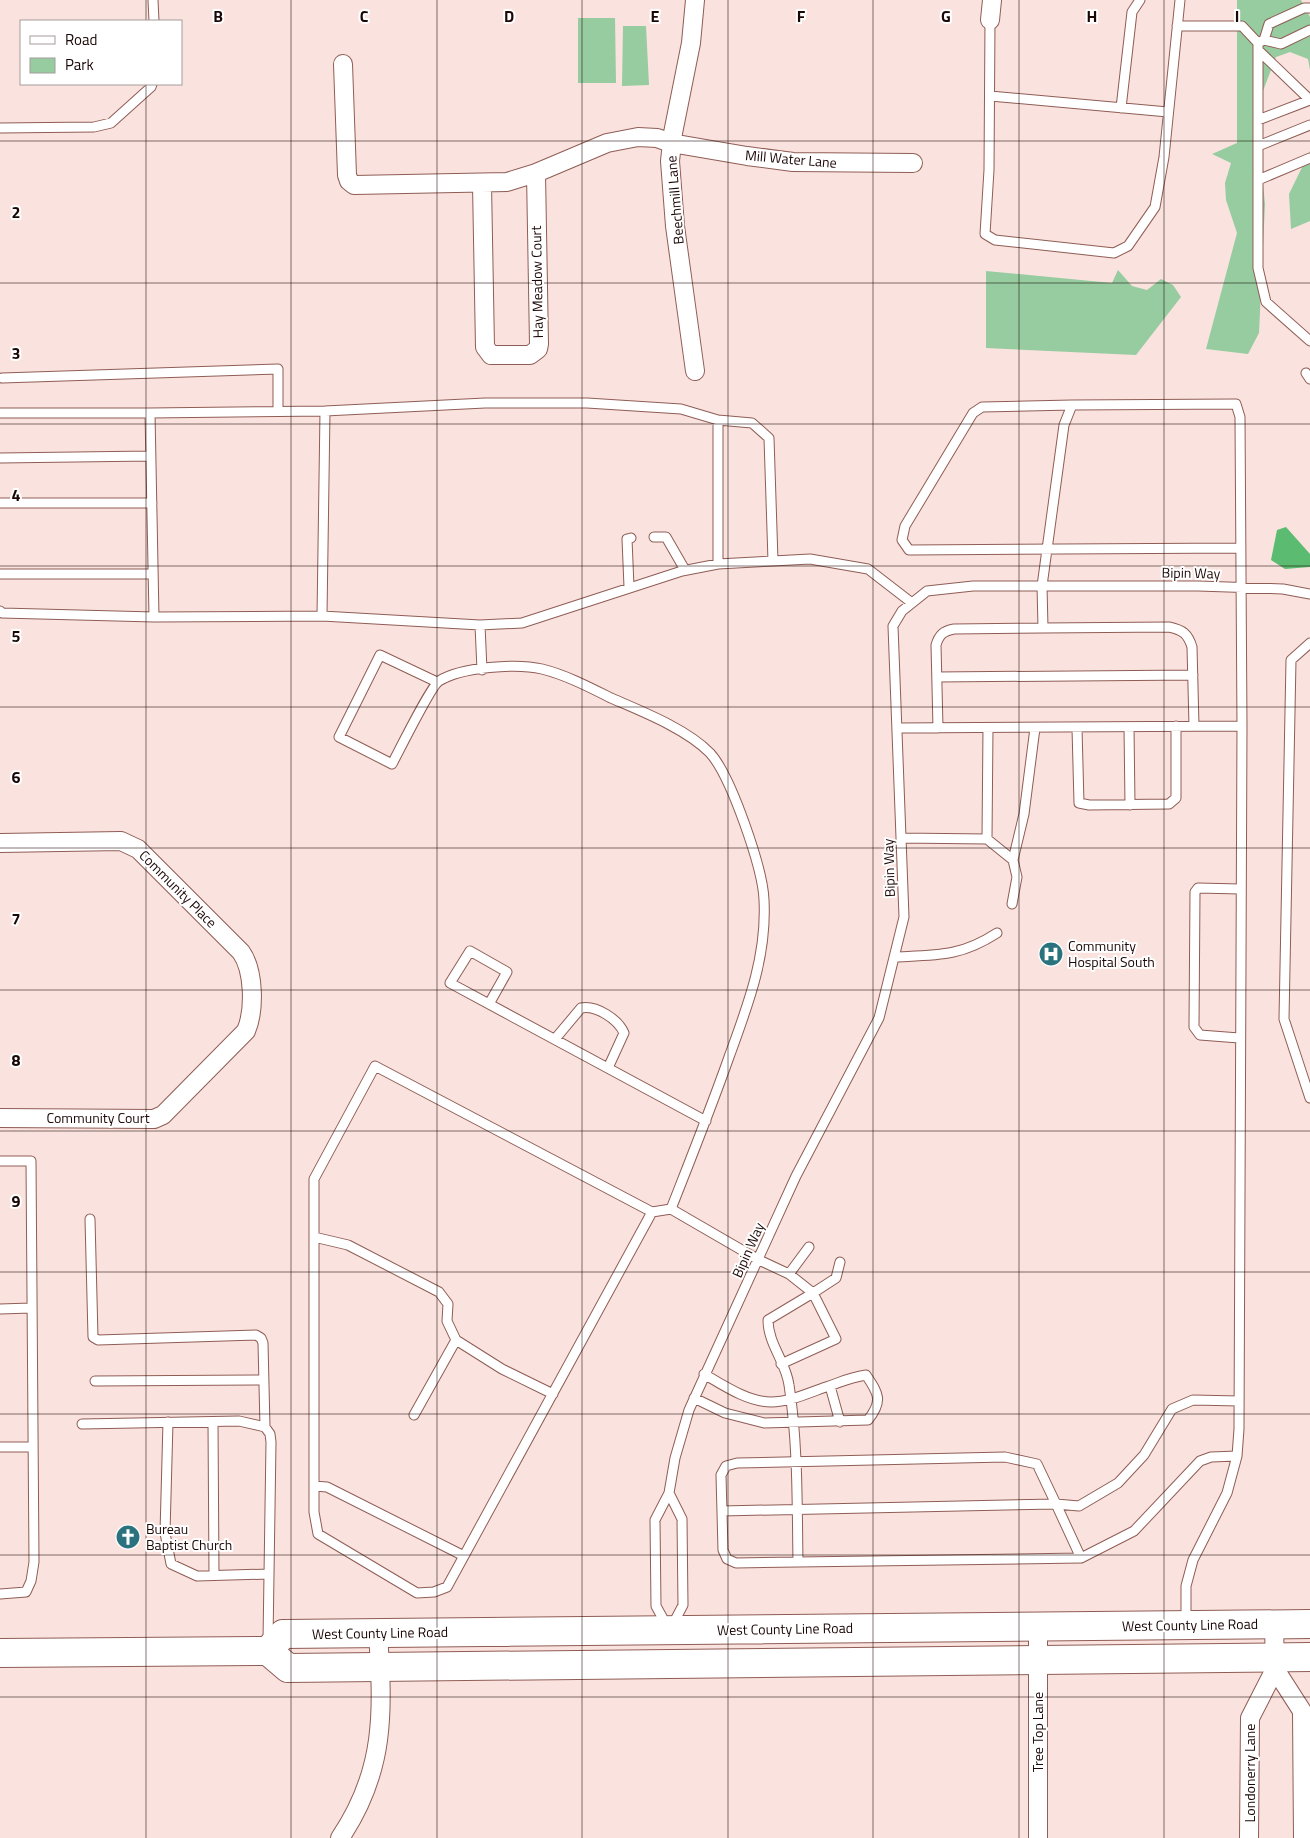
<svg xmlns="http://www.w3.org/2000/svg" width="1310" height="1838" viewBox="0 0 1310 1838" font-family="'Titillium Web',sans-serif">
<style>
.green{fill:#96cc9f}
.forest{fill:#5bbc71}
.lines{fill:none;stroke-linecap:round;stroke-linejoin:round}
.service-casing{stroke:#8f5d55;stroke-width:11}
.minor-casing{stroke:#8f5d55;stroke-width:20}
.primary-casing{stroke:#8f5d55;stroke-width:30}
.service{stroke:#fff;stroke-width:9}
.minor{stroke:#fff;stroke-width:18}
.primary{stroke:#fff;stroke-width:28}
.grid{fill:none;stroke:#1b0806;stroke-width:1;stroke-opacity:0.55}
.labels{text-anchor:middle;stroke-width:4;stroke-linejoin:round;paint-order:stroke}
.street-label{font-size:14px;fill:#1b0806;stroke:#fff}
.poi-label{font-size:14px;fill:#1b0806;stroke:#fff;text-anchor:start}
.grid-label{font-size:16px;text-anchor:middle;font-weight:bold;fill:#1b0806;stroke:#fff;stroke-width:4;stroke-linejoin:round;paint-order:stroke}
</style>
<rect width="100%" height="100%" fill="#fae2de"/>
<!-- green -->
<path class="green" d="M 1237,0 L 1301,0 L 1310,17 L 1310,70 L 1308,59 L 1290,52 L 1276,57 L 1261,96 L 1259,146 L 1265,204 L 1259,333 L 1248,354 L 1206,349 L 1237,233 L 1226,200 L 1225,183 L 1231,163 L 1212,154 L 1237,143 Z
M 578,18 L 615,18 L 616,83 L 578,83 Z
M 623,26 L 646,26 L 649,85 L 622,86 Z
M 1310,151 L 1310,221 L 1291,229 L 1289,194 Z
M 1118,270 L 1132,286 L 1147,290 L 1161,279 L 1173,285 L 1181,297 L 1136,355 L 986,348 L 986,271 L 1112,283 Z"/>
<!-- forest -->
<path class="forest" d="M 1286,527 L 1310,554 L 1310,567 L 1285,569 L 1271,560 L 1277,530 Z"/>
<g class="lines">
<defs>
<path id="service" d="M 153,0 L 154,21
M 1310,8 L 1304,8 L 1269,24 L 1264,40 L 1281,44 L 1310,30
M 990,20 L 989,170 L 985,234 L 995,240 L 1114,253 L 1128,246 L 1155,207 L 1164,157 L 1180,0
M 1177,26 L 1242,26 L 1258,43
M 1264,40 L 1258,43 L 1258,268 L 1266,302 L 1310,341
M 1258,50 L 1310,100
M 990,96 L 1168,112
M 1121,108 L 1132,12 L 1140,0
M 1258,120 L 1310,100
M 0,128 L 94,127 L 111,123 L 151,87 L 152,84
M 1258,146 L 1310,125
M 1258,180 L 1310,158
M 1306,373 L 1310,379
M 2,378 L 278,369 L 278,411
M 1072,405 L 982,407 L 973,413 L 905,526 L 902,540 L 909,550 L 1241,548
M 325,411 L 485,403 L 587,403 L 681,409 L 718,420 L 752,423 L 769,438 L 773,561 L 810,559 L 868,569 L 912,603
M 0,413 L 150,413 L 154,617 L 2,613 L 0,611
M 150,413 L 325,411 L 322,616 L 154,617
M 718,420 L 718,564
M 0,458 L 151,456
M 0,503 L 152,503
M 654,537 L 666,537 L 685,570
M 0,574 L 153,574
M 629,587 L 627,539 L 631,538
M 322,616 L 480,625 L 522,623 L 682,571 L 718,564 L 773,561
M 480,625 L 482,670
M 1043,628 L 1169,627 C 1183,630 1188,634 1192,647 L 1194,726
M 1310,643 L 1291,660 L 1284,1019 L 1310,1098
M 937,677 L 1193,675
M 437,682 L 380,655 L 339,737 L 392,764 C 399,751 431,686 439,681 C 461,667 517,663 542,669 C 566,675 589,687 611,698 C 641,711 687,729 710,753 C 731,776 763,869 764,900 C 767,956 748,1005 729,1057 C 711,1108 691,1158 671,1209
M 1129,727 L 1130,805
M 897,728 L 1242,726
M 938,728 L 936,645 C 939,635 943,631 954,629 L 1043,628 L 1042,586 L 1064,425 L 1072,405 L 1236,404 L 1240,417 L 1242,726 L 1239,1429 L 1237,1456 L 1227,1493 L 1193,1560 L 1186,1586 L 1186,1623
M 1077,728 L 1079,803 L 1089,805 L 1169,804 L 1176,798 L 1176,726
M 901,838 L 987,839 L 1013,860 L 1017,877 L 1012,904
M 987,839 L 988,728
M 1013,860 L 1024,814 L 1035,728
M 894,957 C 937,955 960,957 997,933
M 489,1004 L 507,972 L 470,951 L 450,983 L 706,1121
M 1239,1038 L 1200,1035 L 1194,1027 L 1195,892 L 1198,888 L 1240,889
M 555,1039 L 581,1008 C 596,1005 618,1019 624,1033 L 608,1068
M 0,1161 L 31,1161 L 34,1562 L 31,1581 L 26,1592 L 0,1594
M 652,1212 L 447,1587 L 434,1592 L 417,1593 L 318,1534 L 314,1512 L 314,1179 L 375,1066 L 652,1212 L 671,1209 L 759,1260 L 789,1274 L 813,1293 L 768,1320 C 768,1344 786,1362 789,1385 C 798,1443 797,1503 798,1562 L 1081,1558 L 1134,1531 L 1200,1461 L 1211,1457 L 1237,1456
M 90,1219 L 93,1337 L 98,1340 L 256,1335 L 261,1338 L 263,1343 L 265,1427
M 314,1237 L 348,1245 L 439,1292 L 448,1304 L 447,1321 L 456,1340 L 502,1369 L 553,1394
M 789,1274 L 809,1247
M 0,1309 L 31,1308
M 781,1364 L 836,1339 L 813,1293 L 836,1278 L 840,1262
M 95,1381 L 264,1380
M 830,1386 L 840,1422
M 694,1398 L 725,1413 L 764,1423 L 868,1420 C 883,1401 879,1394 866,1375 C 847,1378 842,1382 826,1387 C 808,1393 790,1402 771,1402 C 748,1402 723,1385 704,1374
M 414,1415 L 456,1340
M 168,1422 L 165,1533 L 171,1564 L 197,1576 L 269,1574
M 213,1422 L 214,1575
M 82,1424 L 239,1421 L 265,1427 L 270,1434 L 271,1442 L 268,1641
M 0,1447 L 33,1447
M 314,1486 L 327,1487 L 464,1556
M 669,1493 L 682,1519 L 683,1605 L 672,1626
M 722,1511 L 1056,1504 L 1081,1558
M 798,1562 L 736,1563 L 727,1559 L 723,1550 L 721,1475 L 726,1466 L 737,1463 L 1005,1457 L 1037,1464 L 1056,1504 L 1079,1506 L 1118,1483 L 1144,1455 L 1172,1409 L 1193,1400 L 1239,1401
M 667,1626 L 656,1606 L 655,1520 L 669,1493 L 675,1458 L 689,1410 L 796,1176 L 879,1018 L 904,917 L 893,626 L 902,611 L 927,591 L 973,586 L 1198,586 L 1283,589 L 1310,594"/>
<path id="minor" d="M 695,0 L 691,43 L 673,133 L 670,161 L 675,226 L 695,371
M 990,20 L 992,0
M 343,64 L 347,175 L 349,181 L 354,185 L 507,182 L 536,173 L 607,143 L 638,137 L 657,138 L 671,143 L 747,156 L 793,162 L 913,163
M 482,184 L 485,347 L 491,355 L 530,355 L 538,349 L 539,344 L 536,173
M 0,843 L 121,841 L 138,849 L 241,952 C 254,970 255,1010 246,1031 L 163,1115 L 154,1119 L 0,1118
M 1038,1627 L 1038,1838
M 1275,1669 L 1302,1711 L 1303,1838
M 340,1838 C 386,1770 383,1711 378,1633
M 1249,1838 L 1250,1718 L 1275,1669 L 1274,1624"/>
<path id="primary" d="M 268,1651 L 283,1634 L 1310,1624
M 0,1653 L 268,1651 L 288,1668 L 1310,1657"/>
</defs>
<!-- service casing -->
<use href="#service" class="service-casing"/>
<!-- minor casing -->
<use href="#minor" class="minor-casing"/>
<!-- primary casing -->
<use href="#primary" class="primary-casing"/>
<!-- service -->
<use href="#service" class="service"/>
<!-- minor -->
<use href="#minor" class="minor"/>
<!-- primary -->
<use href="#primary" class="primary"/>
</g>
<!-- grid -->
<path class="grid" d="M 146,0 L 146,21M 291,0 L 291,1838M 437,0 L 437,1838M 582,0 L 582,1838M 728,0 L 728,1838M 873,0 L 873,1838M 1019,0 L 1019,1838M 1164,0 L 1164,1838M 146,84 L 146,1838M 0,141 L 1310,141M 0,283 L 1310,283M 0,424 L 1310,424M 0,566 L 1310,566M 0,707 L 1310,707M 0,848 L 1310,848M 0,990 L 1310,990M 0,1131 L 1310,1131M 0,1272 L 1310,1272M 0,1414 L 1310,1414M 0,1555 L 1310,1555M 0,1697 L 1310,1697"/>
<!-- icons -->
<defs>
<symbol id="hospital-disc" viewBox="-11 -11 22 22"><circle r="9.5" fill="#2a727d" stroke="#fff"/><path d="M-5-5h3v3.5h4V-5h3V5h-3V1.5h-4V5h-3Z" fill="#fff"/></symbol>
<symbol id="church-disc" viewBox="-11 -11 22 22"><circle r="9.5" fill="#2a727d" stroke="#fff"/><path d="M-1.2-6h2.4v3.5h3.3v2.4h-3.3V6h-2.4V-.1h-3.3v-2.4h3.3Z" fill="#fff"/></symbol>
</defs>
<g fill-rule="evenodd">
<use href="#hospital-disc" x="1037" y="940" width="28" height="28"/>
<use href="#church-disc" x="114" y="1523" width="28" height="28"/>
</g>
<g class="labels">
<!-- street labels -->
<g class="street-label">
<text transform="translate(791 159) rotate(5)" y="5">Mill Water Lane</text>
<text transform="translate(675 200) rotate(-95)" y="5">Beechmill Lane</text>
<text transform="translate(537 282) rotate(-91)" y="5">Hay Meadow Court</text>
<text transform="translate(1191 573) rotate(1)" y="5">Bipin Way</text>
<text transform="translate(889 868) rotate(-92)" y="5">Bipin Way</text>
<text transform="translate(178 889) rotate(45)" y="5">Community Place</text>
<text x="98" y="1123">Community Court</text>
<text transform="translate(748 1250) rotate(-66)" y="5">Bipin Way</text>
<text transform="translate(1190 1625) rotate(-1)" y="5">West County Line Road</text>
<text transform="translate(785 1629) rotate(-1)" y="5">West County Line Road</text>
<text transform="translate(380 1633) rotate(-1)" y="5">West County Line Road</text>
<text transform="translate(1038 1732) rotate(-90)" y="5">Tree Top Lane</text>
<text transform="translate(1250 1773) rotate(-90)" y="5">Londonerry Lane</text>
</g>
<!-- poi labels -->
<g class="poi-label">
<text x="1068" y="951">Community<tspan x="1068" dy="16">Hospital South</tspan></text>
<text x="146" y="1534">Bureau<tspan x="146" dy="16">Baptist Church</tspan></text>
</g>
</g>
<g class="grid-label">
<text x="218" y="22">B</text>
<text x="364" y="22">C</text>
<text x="509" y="22">D</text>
<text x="655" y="22">E</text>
<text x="801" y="22">F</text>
<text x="946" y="22">G</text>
<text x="1092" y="22">H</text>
<text x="1237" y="22">I</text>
<text x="16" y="218">2</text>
<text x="16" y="359">3</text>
<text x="16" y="501">4</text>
<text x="16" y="642">5</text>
<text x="16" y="783">6</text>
<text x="16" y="925">7</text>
<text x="16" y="1066">8</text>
<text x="16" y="1207">9</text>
</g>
<!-- legend -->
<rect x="20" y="20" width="162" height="65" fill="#ffffff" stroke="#a49c9b"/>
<rect x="30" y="36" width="25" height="8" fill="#ffffff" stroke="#a49c9b"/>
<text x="65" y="45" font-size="15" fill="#1b0806">Road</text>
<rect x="30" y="58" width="25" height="15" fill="#96cc9f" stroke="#a49c9b"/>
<text x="65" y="70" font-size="15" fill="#1b0806">Park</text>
</svg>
